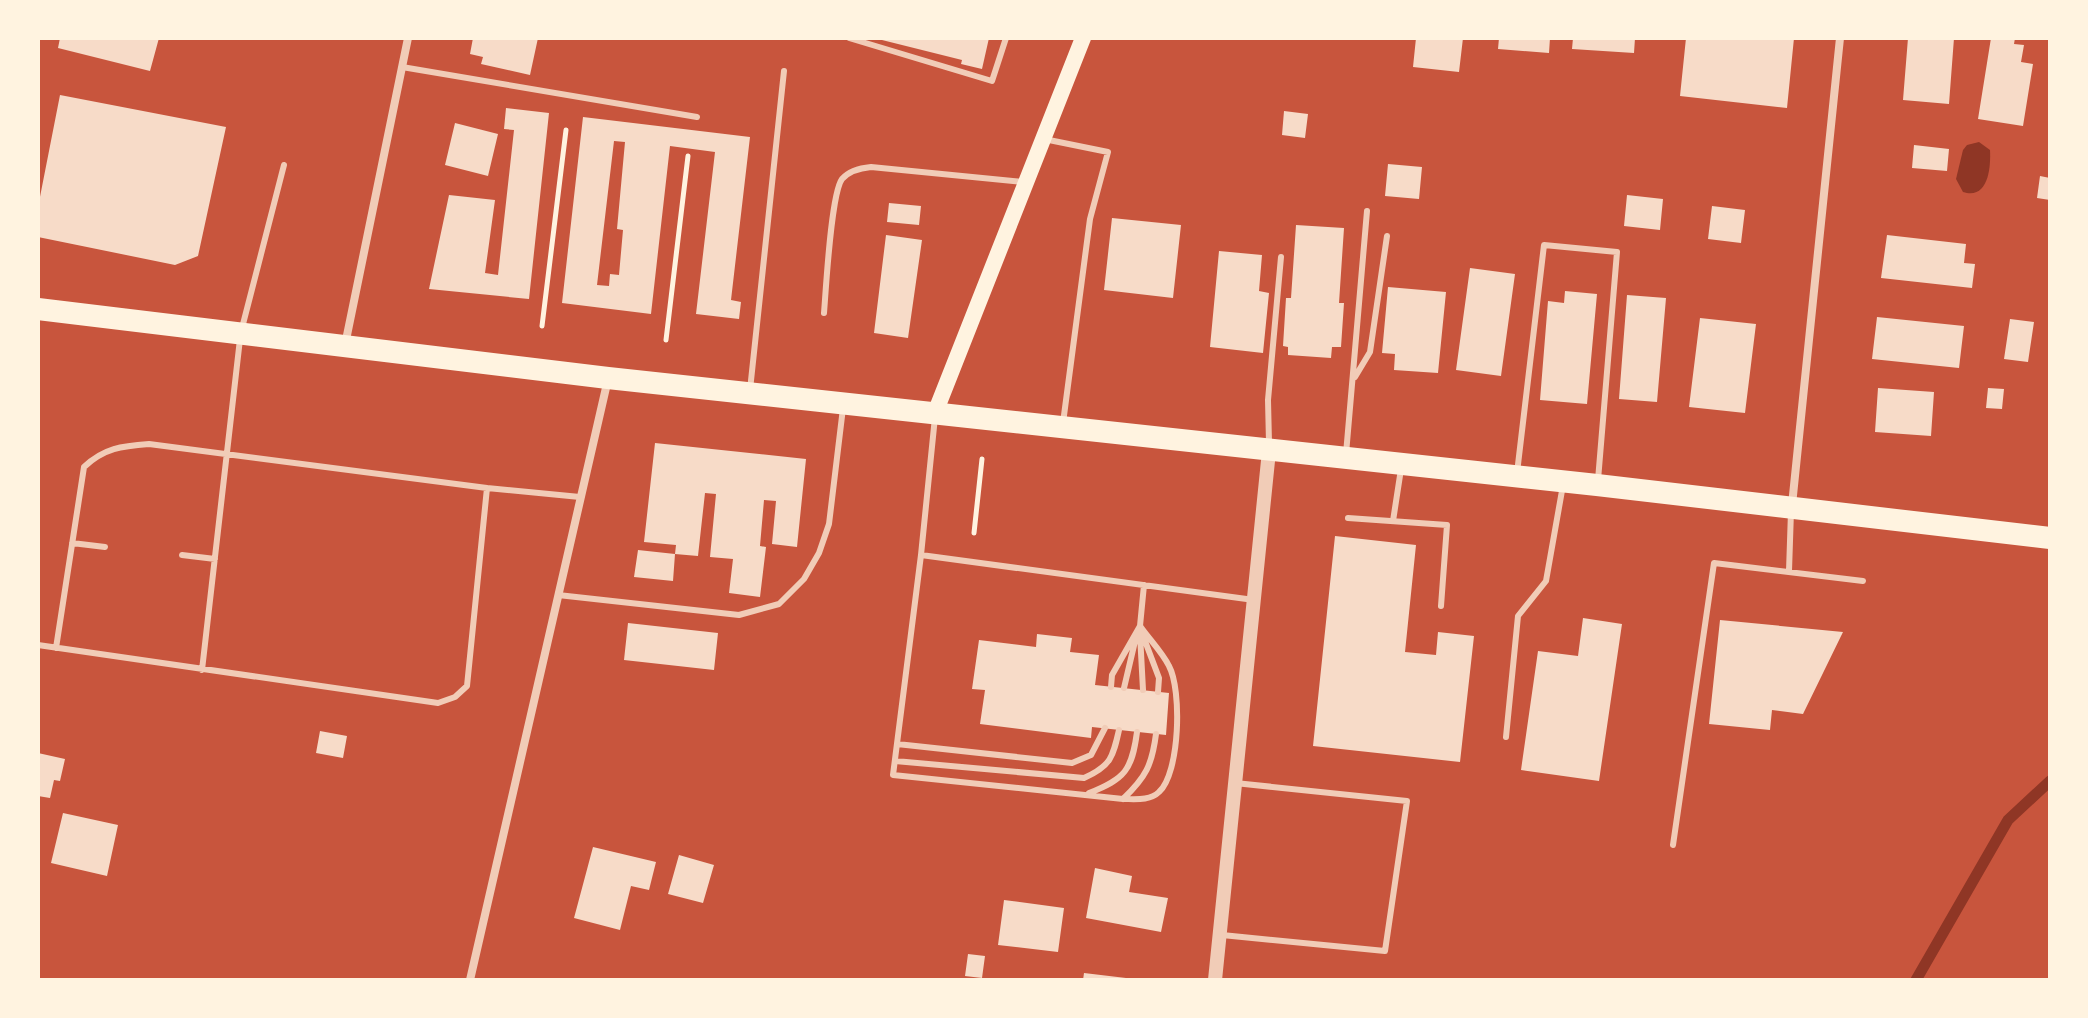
<svg xmlns="http://www.w3.org/2000/svg" width="2088" height="1018" viewBox="0 0 2088 1018" font-family="Commissioner,sans-serif">
<style>
.water{fill:#8f3625}
.lines{fill:none;stroke-linecap:round;stroke-linejoin:round}
.stream{stroke:#8f3625;stroke-width:11}
.building{fill:#f7dbc8;fill-rule:evenodd}
.path{stroke:#fff3e0;stroke-width:5}
.service{stroke:#f1ccb7;stroke-width:6}
.minor{stroke:#f1ccb7;stroke-width:8}
.tertiary{stroke:#f1ccb7;stroke-width:14}
.secondary{stroke:#fff3e0;stroke-width:16}
.trunk{stroke:#fff3e0;stroke-width:22}
</style>
<rect width="100%" height="100%" fill="#c8553d"/>
<!-- water -->
<path class="water" d="M 1979,142 L 1990,150 C 1991,168 1988,200 1963,192 L 1956,179 L 1963,150 L 1967,145 Z"/>
<g class="lines">
<!-- stream -->
<path class="stream" d="M 1916,980 L 2008,820 L 2050,781"/>
</g>
<!-- building -->
<path class="building" d="M 60,38 L 159,38 L 150,71 L 58,48 Z
M 473,38 L 538,38 L 530,75 L 481,64 L 483,57 L 470,54 Z
M 874,38 L 989,38 L 982,69 L 961,64 L 962,60 Z
M 1416,38 L 1463,38 L 1459,72 L 1413,67 Z
M 1499,38 L 1550,38 L 1549,53 L 1498,49 Z
M 1573,38 L 1635,38 L 1634,53 L 1572,49 Z
M 1686,38 L 1794,38 L 1787,108 L 1680,96 Z
M 1908,38 L 1954,38 L 1949,104 L 1903,100 Z
M 1991,38 L 2015,38 L 2014,44 L 2024,45 L 2021,62 L 2033,64 L 2023,126 L 1978,119 Z
M 60,95 L 226,127 L 198,256 L 175,265 L 38,237 L 38,207 Z
M 506,108 L 549,113 L 529,299 L 429,289 L 449,195 L 495,200 L 485,273 L 498,275 L 514,130 L 504,129 Z
M 1284,111 L 1308,114 L 1305,138 L 1282,135 Z
M 583,117 L 750,137 L 731,300 L 741,302 L 739,319 L 696,314 L 715,152 L 670,146 L 651,314 L 562,303 ZM 614,141 L 625,142 L 617,229 L 623,230 L 619,275 L 610,274 L 609,286 L 597,285 Z
M 455,123 L 498,134 L 488,176 L 445,165 Z
M 1914,145 L 1949,149 L 1947,171 L 1912,168 Z
M 1388,164 L 1422,167 L 1419,199 L 1385,196 Z
M 2040,176 L 2050,178 L 2050,200 L 2037,198 Z
M 1627,195 L 1663,199 L 1660,230 L 1624,226 Z
M 889,203 L 921,206 L 919,225 L 887,222 Z
M 1712,206 L 1745,210 L 1741,243 L 1708,239 Z
M 1112,218 L 1181,225 L 1173,298 L 1104,290 Z
M 1296,225 L 1344,228 L 1339,303 L 1344,303 L 1341,347 L 1332,347 L 1331,358 L 1288,355 L 1288,347 L 1283,346 L 1286,298 L 1291,298 Z
M 886,235 L 922,240 L 908,338 L 874,333 Z
M 1887,235 L 1966,244 L 1964,263 L 1975,264 L 1972,288 L 1881,278 Z
M 1219,251 L 1262,255 L 1259,291 L 1269,293 L 1263,353 L 1210,347 Z
M 1470,268 L 1515,274 L 1501,376 L 1456,370 Z
M 1388,287 L 1446,292 L 1438,373 L 1394,370 L 1395,354 L 1382,353 Z
M 1565,291 L 1597,294 L 1587,404 L 1540,400 L 1548,301 L 1564,303 Z
M 1627,295 L 1666,298 L 1657,402 L 1619,399 Z
M 1877,317 L 1964,326 L 1959,368 L 1872,359 Z
M 1700,318 L 1756,324 L 1745,413 L 1689,407 Z
M 2010,319 L 2034,322 L 2028,362 L 2004,359 Z
M 1878,388 L 1934,392 L 1931,436 L 1875,432 Z
M 1988,388 L 2004,389 L 2002,409 L 1986,408 Z
M 655,443 L 806,459 L 797,547 L 772,544 L 776,501 L 764,500 L 760,546 L 766,547 L 760,597 L 729,593 L 733,559 L 710,557 L 716,494 L 705,493 L 698,556 L 675,554 L 673,581 L 634,577 L 638,550 L 675,554 L 676,545 L 644,542 Z
M 1335,536 L 1416,545 L 1405,652 L 1436,655 L 1438,632 L 1474,636 L 1460,762 L 1313,746 Z
M 1583,618 L 1622,624 L 1599,781 L 1521,770 L 1538,651 L 1578,656 Z
M 1720,620 L 1843,632 L 1803,714 L 1772,710 L 1770,730 L 1709,724 Z
M 628,623 L 718,633 L 714,670 L 624,660 Z
M 1037,634 L 1072,638 L 1070,652 L 1099,655 L 1095,685 L 1169,693 L 1166,735 L 1092,727 L 1091,738 L 980,724 L 985,690 L 972,689 L 979,640 L 1036,647 Z
M 320,731 L 347,736 L 343,758 L 316,753 Z
M 38,753 L 65,759 L 60,781 L 54,780 L 50,798 L 38,796 Z
M 63,813 L 118,825 L 107,876 L 51,863 Z
M 593,847 L 656,862 L 649,890 L 631,886 L 620,930 L 574,918 Z
M 679,855 L 714,865 L 703,903 L 668,894 Z
M 1095,868 L 1132,876 L 1129,892 L 1168,898 L 1161,932 L 1086,918 Z
M 1004,900 L 1064,908 L 1058,952 L 998,945 Z
M 968,954 L 985,956 L 982,978 L 965,976 Z
M 1084,973 L 1126,978 L 1126,980 L 1083,980 Z"/>
<g class="lines">
<!-- path -->
<path class="path" d="M 542,326 L 566,130
M 666,340 L 688,156
M 974,533 L 982,459"/>
<!-- service -->
<path class="service" d="M 849,38 L 992,81 L 1006,38
M 402,67 L 697,117
M 1044,139 L 1108,152 L 1090,219 L 1063,423
M 824,313 C 826,289 831,194 842,179 C 849,171 861,168 871,167 L 1023,182
M 242,328 L 284,165
M 1355,377 L 1370,352 L 1387,236
M 750,390 L 784,71
M 935,417 L 921,555 L 893,775 L 1123,799 C 1135,799 1150,801 1159,792 C 1180,773 1182,690 1169,666 C 1162,652 1149,639 1140,626 L 1144,585
M 1269,443 L 1268,400 L 1281,257
M 1346,454 L 1367,211
M 1517,473 L 1544,245 L 1617,252 L 1598,480
M 1348,518 L 1447,525 L 1441,606
M 1393,521 L 1401,469
M 72,543 L 105,547
M 182,555 L 215,559
M 921,555 L 1254,600
M 1789,571 L 1791,511
M 558,595 L 739,615 L 779,604 L 804,579 L 819,553 L 829,524 L 843,408
M 1142,633 L 1159,678 L 1158,692
M 1140,634 L 1143,690
M 38,645 L 438,703 L 455,697 L 467,686 L 487,488 L 580,497
M 56,648 L 84,467 C 104,448 122,446 149,444 L 487,488
M 202,670 L 240,339
M 1111,687 L 1112,675 L 1140,626
M 1124,688 L 1136,637
M 1506,737 L 1518,616 L 1546,581 L 1563,485
M 897,744 L 1072,763 L 1091,755 L 1105,728
M 895,761 L 1084,778 C 1111,766 1113,757 1119,730
M 1089,793 C 1125,779 1132,770 1137,732
M 1123,799 C 1146,777 1152,765 1156,734
M 1673,845 L 1714,563 L 1863,581
M 1222,935 L 1385,951 L 1407,801 L 1235,783"/>
<!-- minor -->
<path class="minor" d="M 345,345 L 408,38
M 1792,505 L 1840,38
M 470,980 L 608,379"/>
<!-- tertiary -->
<path class="tertiary" d="M 1215,980 L 1269,451"/>
<!-- secondary -->
<path class="secondary" d="M 935,413 L 1083,38"/>
<!-- trunk -->
<path class="trunk" d="M 38,309 L 608,378 L 1597,485 L 2050,538"/>
</g>
<!-- border -->
<rect width="2088" height="1018" fill="none" stroke="#fff3e0" stroke-width="80"/>
</svg>
